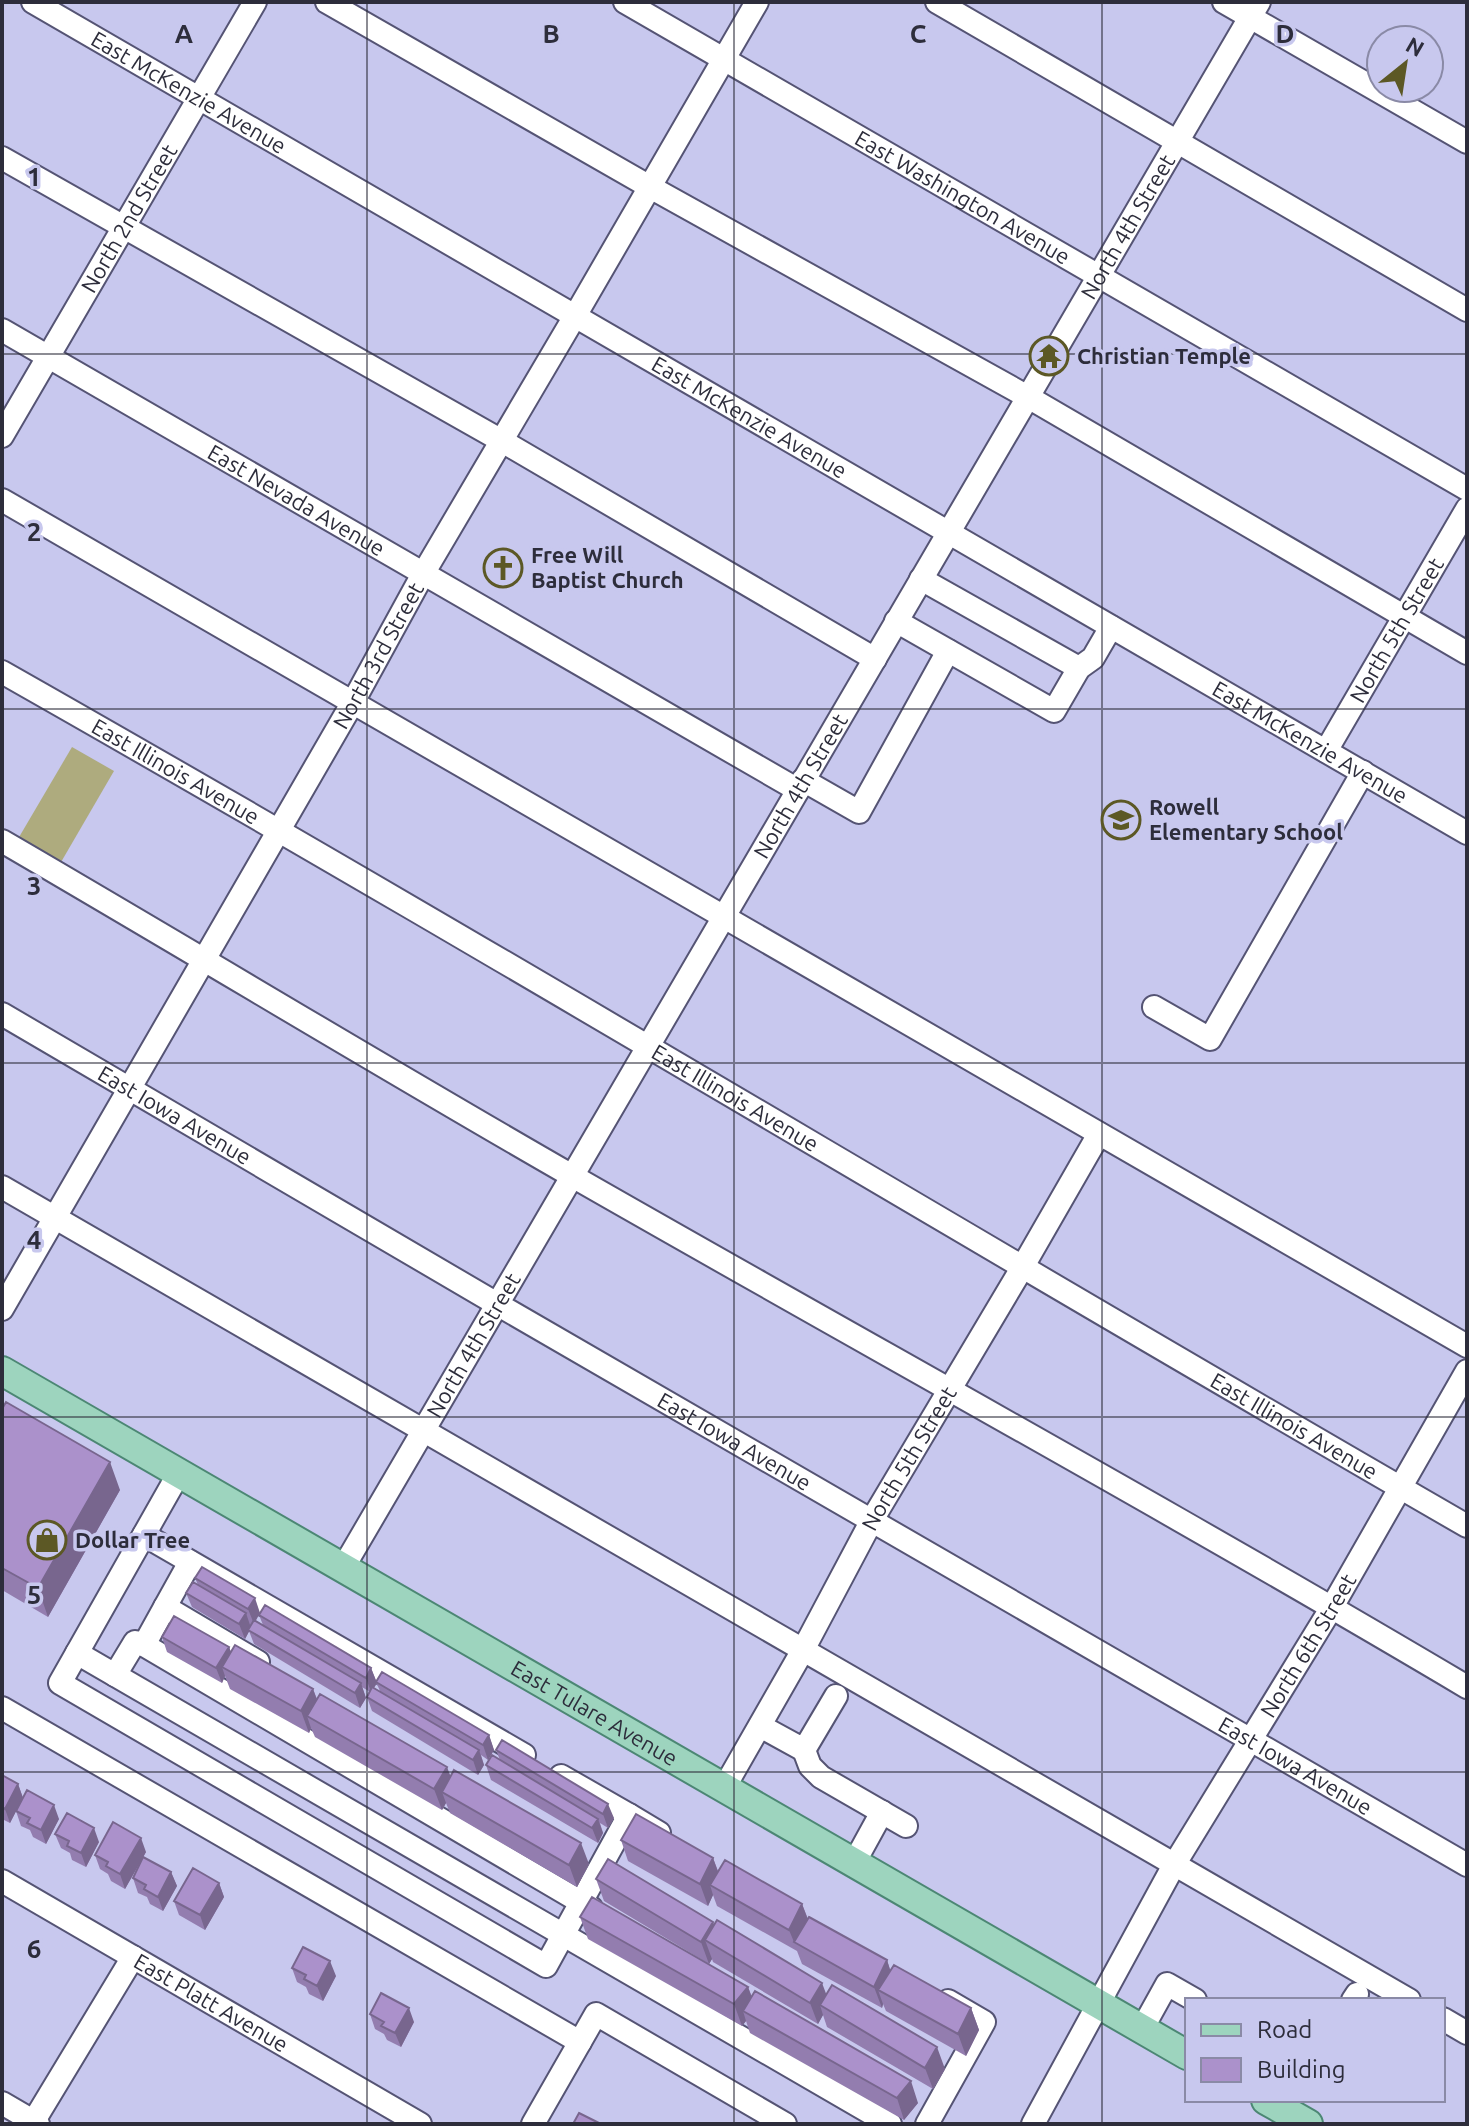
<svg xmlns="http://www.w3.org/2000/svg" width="1469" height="2126" viewBox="0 0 1469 2126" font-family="Ubuntu,sans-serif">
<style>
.green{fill:#aeab7e}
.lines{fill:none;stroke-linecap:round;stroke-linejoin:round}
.minor-casing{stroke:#555474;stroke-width:26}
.major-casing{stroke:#4c8774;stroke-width:32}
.minor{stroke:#fff;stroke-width:22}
.major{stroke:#9dd4be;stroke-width:28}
.wall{fill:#937daf}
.shaded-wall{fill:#78668e}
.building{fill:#ab91cb;stroke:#78668e;stroke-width:2}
.grid{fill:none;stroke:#2d2d3b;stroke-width:2;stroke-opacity:0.55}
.labels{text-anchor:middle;stroke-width:7;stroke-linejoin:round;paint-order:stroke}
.street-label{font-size:22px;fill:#2d2d3b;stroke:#c8c8ee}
.poi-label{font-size:22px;font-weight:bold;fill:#2d2d3b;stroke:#c8c8ee;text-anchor:start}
.grid-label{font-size:26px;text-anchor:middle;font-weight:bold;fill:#2d2d3b;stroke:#c8c8ee;stroke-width:7;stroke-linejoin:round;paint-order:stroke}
</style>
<rect width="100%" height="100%" fill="#c8c8ee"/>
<!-- green -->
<path class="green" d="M 72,747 L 114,771 L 57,869 L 15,844 Z"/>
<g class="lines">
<defs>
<g id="minor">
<path id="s1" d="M 33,2 L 1467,833"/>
<path d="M 327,2 L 650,187 L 1028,397 L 1467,653"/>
<path id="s2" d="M 625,2 L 1467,489"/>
<path d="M 937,2 L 1467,310"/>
<path d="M 1224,2 L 1467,142"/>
<path d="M 2,158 L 502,441 L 875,659"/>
<path id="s3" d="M 2,330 L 798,790"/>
<path id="s4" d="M 2,436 L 255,2"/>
<path d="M 2,500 L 1467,1346"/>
<path d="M 921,579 L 1079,668"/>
<path d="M 896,621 L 1054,711 L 1079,668 L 1093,658 L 1111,627"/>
<path id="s5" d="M 2,672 C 494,951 977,1244 1467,1526"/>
<path id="s6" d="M 1326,751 L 1467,509"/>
<path d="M 803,780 L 859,812 L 948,651"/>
<path d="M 2,841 C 193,952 382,1067 574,1177 C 871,1347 1172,1512 1467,1687"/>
<path d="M 1154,1007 L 1210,1039 L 1363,772"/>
<path id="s7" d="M 2,1014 L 497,1304 L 1467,1865"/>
<path d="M 2,1187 L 1409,2000"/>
<path id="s8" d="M 2,1309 L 353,702 L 423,574 L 575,316 L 757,2"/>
<path d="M 179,1473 L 60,1683 L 546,1966 L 629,1815 L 659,1833"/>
<path d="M 144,1535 L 524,1755"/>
<path id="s9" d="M 343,1568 L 1259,2"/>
<path d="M 165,1607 L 190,1562"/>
<path d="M 144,1645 L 165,1607 L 258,1662"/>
<path d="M 77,1653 L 890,2124"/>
<path d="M 115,1675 L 135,1642 L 144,1645 L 591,1908"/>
<path d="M 2,1708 L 580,2042"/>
<path d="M 760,1726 L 804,1750 L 836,1696"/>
<path d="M 804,1750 L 810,1766 L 821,1777 L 906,1826"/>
<path d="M 561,1776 L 629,1815"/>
<path id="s10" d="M 724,1788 L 803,1650 L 872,1520 L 1022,1268 L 1099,1134"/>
<path d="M 854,1863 L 882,1812"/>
<path id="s11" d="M 2,1881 L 420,2124"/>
<path d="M 1353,2000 L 1357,1994"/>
<path d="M 1443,2019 L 1467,2033"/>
<path d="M 1142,2029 L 1167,1984 L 1195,2000"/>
<path d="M 2,2103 L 38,2124"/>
<path d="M 32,2124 L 133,1957"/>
<path d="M 533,2124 L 596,2014 L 785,2124"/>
<path d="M 927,2124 L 984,2022 L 948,2001"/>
<path id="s12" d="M 1033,2124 L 1174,1865 L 1332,1607 L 1467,1371"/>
</g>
<g id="major">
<path id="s13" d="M 2,1371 L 1187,2055"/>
<path d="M 1266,2100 L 1308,2124"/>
</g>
</defs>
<!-- minor casing -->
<use href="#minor" class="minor-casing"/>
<!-- major casing -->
<use href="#major" class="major-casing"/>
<!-- minor -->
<use href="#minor" class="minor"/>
<!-- major -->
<use href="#major" class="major"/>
</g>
<!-- wall -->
<path class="wall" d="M 2,1409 L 120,1490 L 48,1617 L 2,1590 Z
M 195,1578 L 260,1613 L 255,1620 L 263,1625 L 259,1615 L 371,1668 L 377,1683 L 374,1688 L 380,1691 L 376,1682 L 489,1735 L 494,1750 L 488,1760 L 481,1755 L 484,1765 L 478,1775 L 372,1711 L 367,1697 L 370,1692 L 362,1687 L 366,1698 L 360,1708 L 254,1644 L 249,1631 L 245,1639 L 192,1607 L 186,1593 L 198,1585 Z
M 162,1637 L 229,1647 L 231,1652 L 313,1689 L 317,1699 L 450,1777 L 589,1864 L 577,1887 L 450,1813 L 446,1803 L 442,1810 L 315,1737 L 311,1728 L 309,1733 L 230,1689 L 225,1676 L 222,1683 L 167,1652 Z
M 496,1750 L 614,1818 L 608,1828 L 600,1823 L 603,1833 L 598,1843 L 491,1780 L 486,1765 L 500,1760 Z
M 2,1775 L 18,1784 L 23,1798 L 59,1819 L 46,1844 L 33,1837 L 30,1830 L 21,1826 L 16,1811 L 10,1823 L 2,1819 Z
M 55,1834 L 99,1842 L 86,1867 L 72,1860 L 70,1853 L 61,1848 Z
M 621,1840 L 713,1858 L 718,1871 L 802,1904 L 808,1919 L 887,1960 L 890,1970 L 971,2008 L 979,2030 L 966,2056 L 886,2011 L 883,2004 L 882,2008 L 802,1964 L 797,1951 L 717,1906 L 713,1895 L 708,1906 L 628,1861 Z
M 146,1852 L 125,1889 L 111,1881 L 108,1874 L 100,1869 L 95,1855 Z
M 171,1872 L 177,1886 L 163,1911 L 150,1904 L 147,1897 L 138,1893 L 133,1878 Z
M 596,1879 L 714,1924 L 945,2069 L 933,2089 L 827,2027 L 823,2015 L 818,2024 L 713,1962 L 712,1959 L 709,1964 L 604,1901 Z
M 219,1883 L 224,1897 L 205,1930 L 179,1915 L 174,1901 Z
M 580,1917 L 748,1987 L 752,1997 L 918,2103 L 904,2120 L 750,2033 L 746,2021 L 742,2026 L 588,1939 Z
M 292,1968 L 336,1976 L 323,2001 L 309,1994 L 306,1987 L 297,1982 Z
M 370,2014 L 414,2022 L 401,2047 L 387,2040 L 384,2034 L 375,2029 Z"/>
<!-- shaded-wall -->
<path class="shaded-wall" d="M 110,1462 L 120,1490 L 48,1617 L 38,1588 Z
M 255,1598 L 260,1613 L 254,1624 L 248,1609 Z
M 246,1613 L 251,1628 L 245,1639 L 239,1624 Z
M 229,1647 L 234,1661 L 222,1667 L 225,1676 L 222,1683 L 216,1668 Z
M 371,1668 L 377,1683 L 371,1692 L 366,1678 Z
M 361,1683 L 366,1698 L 360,1708 L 355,1693 Z
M 313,1689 L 321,1711 L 307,1716 L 311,1728 L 309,1733 L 301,1711 Z
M 489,1735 L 494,1750 L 488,1760 L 483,1745 Z
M 479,1750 L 484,1765 L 478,1775 L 473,1760 Z
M 447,1767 L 455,1788 L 442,1792 L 446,1803 L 442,1810 L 434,1789 Z
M 18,1784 L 23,1798 L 10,1823 L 5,1809 Z
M 608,1804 L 614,1818 L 608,1828 L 603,1814 Z
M 54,1805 L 59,1819 L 46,1844 L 41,1830 Z
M 598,1819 L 603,1833 L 598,1843 L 592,1828 Z
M 94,1828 L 99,1842 L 86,1867 L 81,1853 Z
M 141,1838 L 146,1852 L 125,1889 L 120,1874 Z
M 581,1843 L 589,1864 L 577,1887 L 569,1865 Z
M 713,1858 L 721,1880 L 710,1885 L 713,1895 L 708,1906 L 700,1884 Z
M 171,1872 L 177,1886 L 163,1911 L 158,1897 Z
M 219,1883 L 224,1897 L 205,1930 L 200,1915 Z
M 802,1904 L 810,1925 L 794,1942 L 789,1930 Z
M 713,1922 L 721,1943 L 705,1940 L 712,1959 L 709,1964 L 701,1942 Z
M 887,1960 L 894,1982 L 878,1990 L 883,2004 L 882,2008 L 874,1987 Z
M 330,1961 L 336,1976 L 323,2001 L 317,1986 Z
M 822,1983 L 830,2004 L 820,2005 L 823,2015 L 818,2024 L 810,2003 Z
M 748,1987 L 756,2009 L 743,2011 L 746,2021 L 742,2026 L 734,2004 Z
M 409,2008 L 414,2022 L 401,2047 L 395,2033 Z
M 971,2008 L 979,2030 L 966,2056 L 958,2034 Z
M 937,2047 L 945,2069 L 933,2089 L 925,2068 Z
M 911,2081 L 918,2103 L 904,2120 L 897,2098 Z"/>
<!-- building -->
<path class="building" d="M 6,1402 L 110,1462 L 38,1588 L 2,1568 L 2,1409 Z
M 202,1567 L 255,1598 L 248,1609 L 195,1578 Z
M 193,1582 L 246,1613 L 239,1624 L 186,1593 Z
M 265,1605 L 371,1668 L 366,1678 L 259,1615 Z
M 174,1616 L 229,1647 L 216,1668 L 162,1637 Z
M 254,1620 L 361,1683 L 355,1693 L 248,1630 Z
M 235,1645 L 313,1689 L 301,1711 L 222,1667 Z
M 382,1672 L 489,1735 L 483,1745 L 376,1682 Z
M 372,1687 L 479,1750 L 473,1760 L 367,1697 Z
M 320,1694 L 447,1767 L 434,1789 L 307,1716 Z
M 502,1740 L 608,1804 L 603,1814 L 496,1750 Z
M 492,1755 L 598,1819 L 592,1828 L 486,1765 Z
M 454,1770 L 581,1843 L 569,1865 L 442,1792 Z
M 2,1775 L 18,1784 L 5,1809 L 2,1807 Z
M 27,1790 L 54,1805 L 41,1830 L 27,1823 L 30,1818 L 16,1811 Z
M 67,1813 L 94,1828 L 81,1853 L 67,1846 L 69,1841 L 55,1834 Z
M 636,1814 L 713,1858 L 700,1884 L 621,1840 Z
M 113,1822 L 141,1838 L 120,1874 L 106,1866 L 108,1862 L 95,1855 Z
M 143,1857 L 171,1872 L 158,1897 L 144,1889 L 146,1885 L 133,1878 Z
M 608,1859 L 713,1922 L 701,1942 L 596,1879 Z
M 725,1860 L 802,1904 L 789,1930 L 710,1885 Z
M 193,1868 L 219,1883 L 200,1915 L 174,1901 Z
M 592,1897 L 748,1987 L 734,2004 L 580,1917 Z
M 809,1917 L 887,1960 L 874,1987 L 794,1942 Z
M 717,1920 L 822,1983 L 810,2003 L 705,1940 Z
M 303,1947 L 330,1961 L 317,1986 L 304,1979 L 306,1975 L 292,1968 Z
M 894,1965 L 971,2008 L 958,2034 L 878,1990 Z
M 832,1985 L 937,2047 L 925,2068 L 820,2005 Z
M 755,1991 L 911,2081 L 897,2098 L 743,2011 Z
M 381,1993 L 409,2008 L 395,2033 L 381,2026 L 384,2022 L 370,2014 Z
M 579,2113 L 601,2124 L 573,2124 Z"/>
<!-- grid -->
<path class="grid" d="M 367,2 L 367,2124M 734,2 L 734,2124M 1102,2 L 1102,2124M 2,354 L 1467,354M 2,709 L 1467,709M 2,1063 L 1467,1063M 2,1417 L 1467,1417M 2,1772 L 1467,1772"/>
<!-- icons -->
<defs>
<symbol id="temple-ring" viewBox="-11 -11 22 22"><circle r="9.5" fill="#c8c8ee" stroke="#5c5825" stroke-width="1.5"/><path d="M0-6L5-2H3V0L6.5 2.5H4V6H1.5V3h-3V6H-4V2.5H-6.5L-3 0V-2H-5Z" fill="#5c5825"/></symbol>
<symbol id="church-ring" viewBox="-11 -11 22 22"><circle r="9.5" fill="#c8c8ee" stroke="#5c5825" stroke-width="1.5"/><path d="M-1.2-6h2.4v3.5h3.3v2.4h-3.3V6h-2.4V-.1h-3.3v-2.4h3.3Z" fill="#5c5825"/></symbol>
<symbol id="school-ring" viewBox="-11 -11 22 22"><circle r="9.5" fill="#c8c8ee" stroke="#5c5825" stroke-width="1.5"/><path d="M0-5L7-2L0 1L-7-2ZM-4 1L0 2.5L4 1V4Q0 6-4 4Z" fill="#5c5825"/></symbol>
<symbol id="shop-ring" viewBox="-11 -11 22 22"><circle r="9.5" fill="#c8c8ee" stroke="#5c5825" stroke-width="1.5"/><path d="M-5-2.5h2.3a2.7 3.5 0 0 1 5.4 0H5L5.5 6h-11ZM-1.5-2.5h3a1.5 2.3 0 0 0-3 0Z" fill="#5c5825"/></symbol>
</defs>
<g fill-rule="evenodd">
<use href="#temple-ring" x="1027" y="334" width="44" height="44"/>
<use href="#church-ring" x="481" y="546" width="44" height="44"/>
<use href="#school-ring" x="1099" y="798" width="44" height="44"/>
<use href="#shop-ring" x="25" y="1518" width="44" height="44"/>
</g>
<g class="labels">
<!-- street labels -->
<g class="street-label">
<text dy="8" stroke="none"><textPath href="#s1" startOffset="180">East McKenzie Avenue</textPath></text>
<text dy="8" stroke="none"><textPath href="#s2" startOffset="390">East Washington Avenue</textPath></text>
<text dy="8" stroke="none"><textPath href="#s4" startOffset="252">North 2nd Street</textPath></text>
<text dy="8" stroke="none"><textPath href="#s9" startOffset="1554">North 4th Street</textPath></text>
<text dy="8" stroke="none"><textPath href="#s1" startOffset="828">East McKenzie Avenue</textPath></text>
<text dy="8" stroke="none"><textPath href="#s3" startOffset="340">East Nevada Avenue</textPath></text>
<text dy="8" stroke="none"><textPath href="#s6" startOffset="140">North 5th Street</textPath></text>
<text dy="8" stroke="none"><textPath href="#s8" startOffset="754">North 3rd Street</textPath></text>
<text dy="8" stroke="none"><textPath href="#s1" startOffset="1476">East McKenzie Avenue</textPath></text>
<text dy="8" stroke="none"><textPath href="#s5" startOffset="200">East Illinois Avenue</textPath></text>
<text dy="8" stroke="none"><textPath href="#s9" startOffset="906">North 4th Street</textPath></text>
<text dy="8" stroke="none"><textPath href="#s5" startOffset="848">East Illinois Avenue</textPath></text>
<text dy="8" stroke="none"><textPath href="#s7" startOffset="200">East Iowa Avenue</textPath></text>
<text dy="8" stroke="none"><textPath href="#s9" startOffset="258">North 4th Street</textPath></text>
<text dy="8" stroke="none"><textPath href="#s5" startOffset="1496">East Illinois Avenue</textPath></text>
<text dy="8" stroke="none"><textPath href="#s7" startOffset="848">East Iowa Avenue</textPath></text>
<text dy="8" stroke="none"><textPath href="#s10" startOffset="378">North 5th Street</textPath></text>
<text dy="8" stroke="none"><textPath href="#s12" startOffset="552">North 6th Street</textPath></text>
<text dy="8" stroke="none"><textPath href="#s13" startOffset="684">East Tulare Avenue</textPath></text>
<text dy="8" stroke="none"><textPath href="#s7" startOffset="1496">East Iowa Avenue</textPath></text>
<text dy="8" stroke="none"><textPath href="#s11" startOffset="242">East Platt Avenue</textPath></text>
</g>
<!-- poi labels -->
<g class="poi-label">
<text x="1077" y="364">Christian Temple</text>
<text x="531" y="563">Free Will<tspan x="531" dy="25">Baptist Church</tspan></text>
<text x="1149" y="815">Rowell<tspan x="1149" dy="25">Elementary School</tspan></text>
<text x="75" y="1548">Dollar Tree</text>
</g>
</g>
<g class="grid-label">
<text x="184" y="43">A</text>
<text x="551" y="43">B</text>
<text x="918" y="43">C</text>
<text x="1285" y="43">D</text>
<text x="34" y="186">1</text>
<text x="34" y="541">2</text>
<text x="34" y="895">3</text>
<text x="34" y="1249">4</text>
<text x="34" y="1604">5</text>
<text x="34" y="1958">6</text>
</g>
<!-- border -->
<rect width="1469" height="2126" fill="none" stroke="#2d2d3b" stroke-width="8"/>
<!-- legend -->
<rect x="1185" y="1998" width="260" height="104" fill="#c8c8ee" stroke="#8a8aa6" stroke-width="2"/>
<rect x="1201" y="2024" width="40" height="12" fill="#9dd4be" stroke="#8a8aa6" stroke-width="2"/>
<text x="1257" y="2038" font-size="24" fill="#2d2d3b">Road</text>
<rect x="1201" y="2058" width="40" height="24" fill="#ab91cb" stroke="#8a8aa6" stroke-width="2"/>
<text x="1257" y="2078" font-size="24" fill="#2d2d3b">Building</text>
<!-- north arrow -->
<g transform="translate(1405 64) rotate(30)"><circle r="38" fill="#c8c8ee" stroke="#8a8aa6" stroke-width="2"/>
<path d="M0-6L14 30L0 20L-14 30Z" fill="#5c5825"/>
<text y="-12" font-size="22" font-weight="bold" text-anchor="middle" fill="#2d2d3b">N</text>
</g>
</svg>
